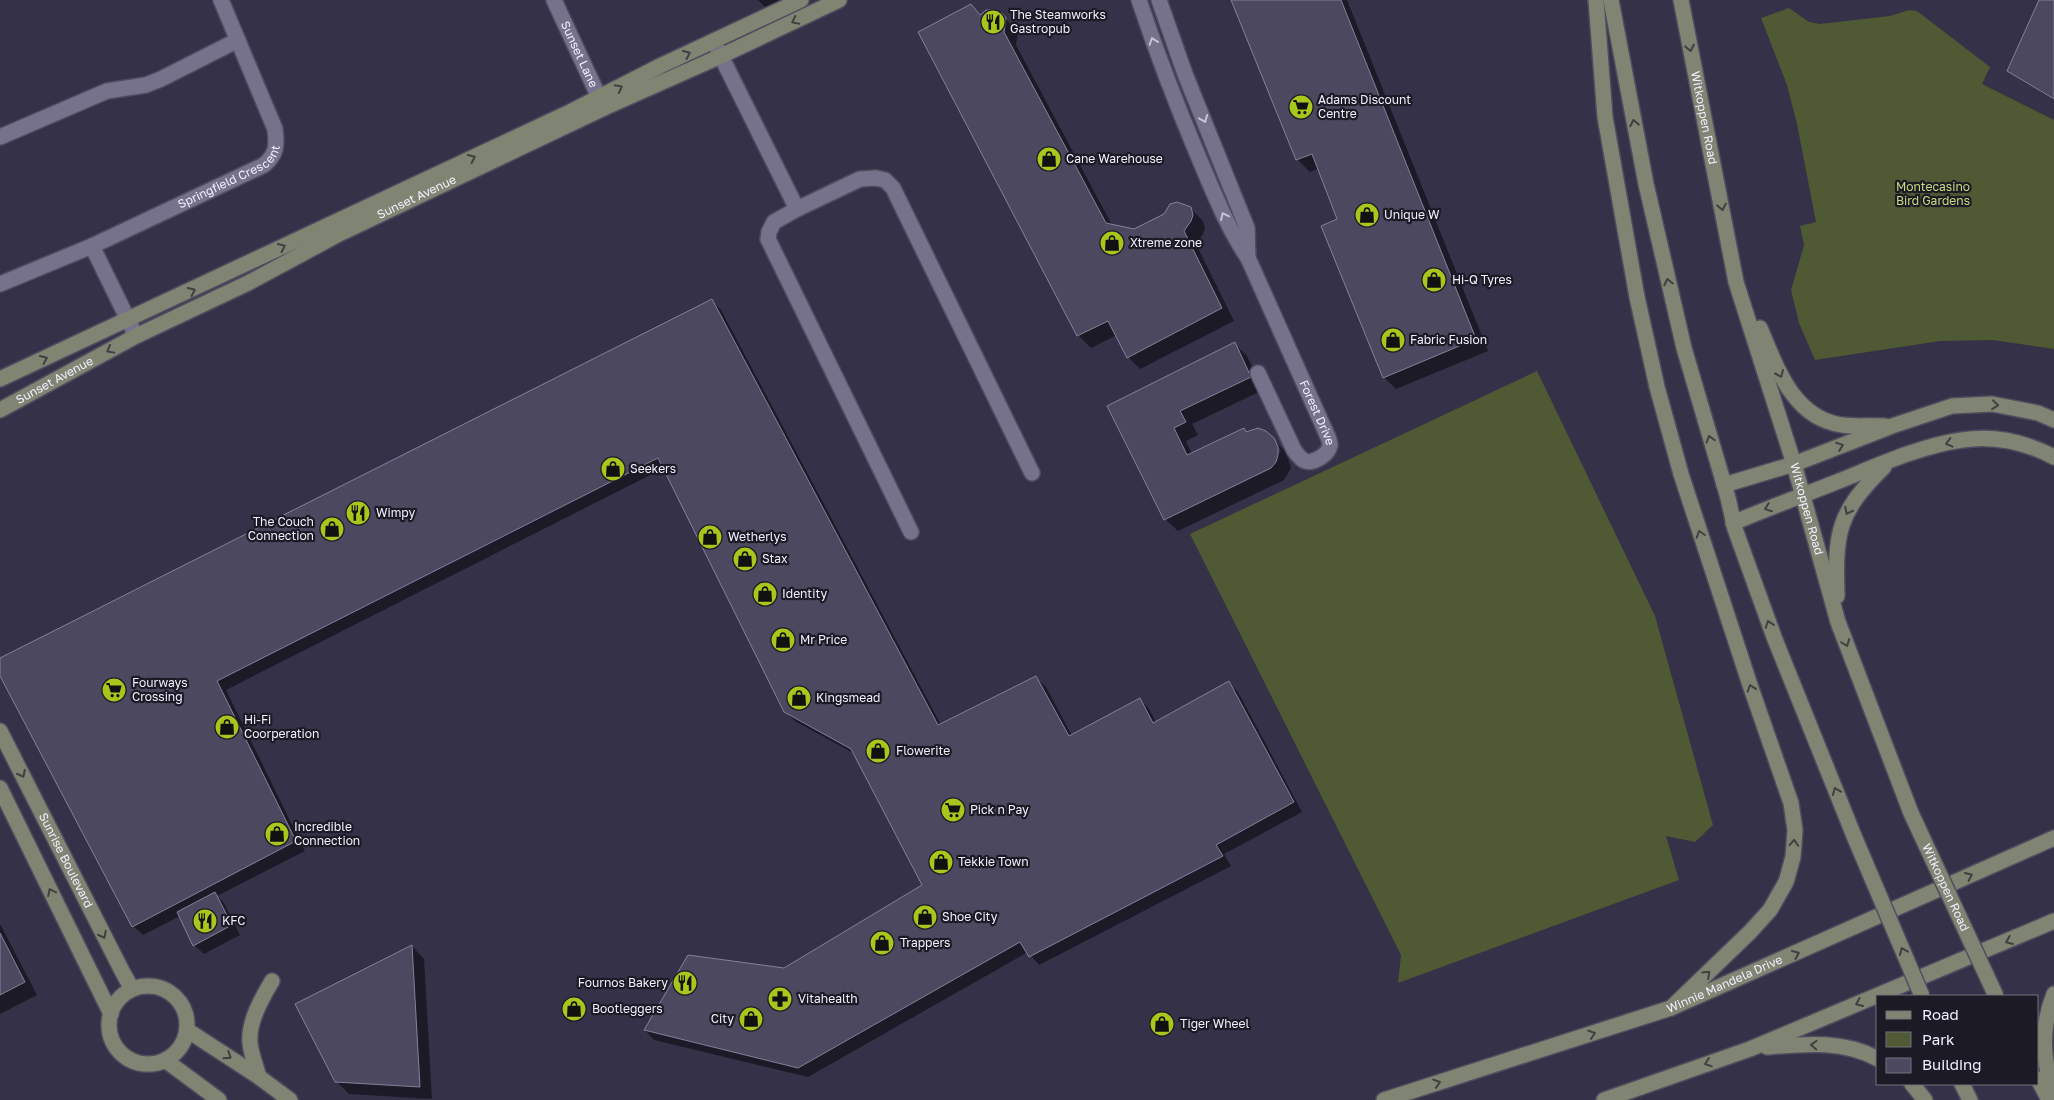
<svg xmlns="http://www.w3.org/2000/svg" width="2054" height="1100" viewBox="0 0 2054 1100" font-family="'Golos Text',sans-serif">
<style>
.green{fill:#4f5934}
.shadow{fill:#0007}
.building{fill:#4c4860;stroke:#85819b}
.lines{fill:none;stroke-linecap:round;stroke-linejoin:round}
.street-casing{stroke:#504c5f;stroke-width:18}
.secondary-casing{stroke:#504c5f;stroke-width:18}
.street{stroke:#76728b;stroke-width:15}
.secondary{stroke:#808573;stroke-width:15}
.secondary-bridge-casing{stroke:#504c5f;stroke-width:18;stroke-linecap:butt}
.secondary-bridge{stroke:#808573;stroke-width:15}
.oneway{stroke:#3f4040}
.oneway2{stroke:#c6c3d6}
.labels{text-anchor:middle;stroke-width:4.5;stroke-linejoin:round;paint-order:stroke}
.poi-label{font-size:12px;fill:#f1effe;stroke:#1c1b25;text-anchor:start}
.street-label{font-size:12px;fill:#f1effe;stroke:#1c1b25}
.park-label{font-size:12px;fill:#c5dd7e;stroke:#1c1b25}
</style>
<rect width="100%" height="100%" fill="#353148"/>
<!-- green -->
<path class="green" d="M 1789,8 L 1809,22 L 1820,24 L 1890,16 L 1909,10 L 1917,11 L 1990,67 L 1982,84 L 2054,120 L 2054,349 L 1993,340 L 1940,341 L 1815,360 L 1799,323 L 1791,290 L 1804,245 L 1800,226 L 1816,222 L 1797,124 L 1787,85 L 1761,18 Z
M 1537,371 L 1655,616 L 1713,825 L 1695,842 L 1666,836 L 1679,880 L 1398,983 L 1401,955 L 1190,534 Z"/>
<!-- shadow -->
<path class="shadow" d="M 758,0 L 785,0 L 766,8 Z
M 1232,0 L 1347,0 L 1488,351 L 1396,389 L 1384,377 L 1339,220 L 1319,168 L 1310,172 L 1297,159 Z
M 2041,0 L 2054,0 L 2054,100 L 2015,76 L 2009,70 Z
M 971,5 L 981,16 L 1001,14 L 1018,32 L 1016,45 L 1112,225 L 1135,230 L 1190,208 L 1203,221 L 1205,228 L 1203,234 L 1196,244 L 1234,321 L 1140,369 L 1128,357 L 1117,335 L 1091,348 L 1078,335 Z
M 712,301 L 721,310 L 941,725 L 1036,678 L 1046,687 L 1072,736 L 1140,699 L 1149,709 L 1156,722 L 1229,683 L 1238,692 L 1302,812 L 1224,854 L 1231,866 L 1039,965 L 1028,952 L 808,1077 L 654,1040 L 645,1030 L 784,969 L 923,886 L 855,754 L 795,721 L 785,712 L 664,468 L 226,690 L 305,851 L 217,896 L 224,903 L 240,935 L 204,954 L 194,945 L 180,916 L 143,935 L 133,926 L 0,674 L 0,659 Z
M 1235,344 L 1247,356 L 1263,390 L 1192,424 L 1198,435 L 1186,441 L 1192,454 L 1247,433 L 1273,439 L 1276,442 L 1274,442 L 1279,453 L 1281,452 L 1277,443 L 1286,452 L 1291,468 L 1284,480 L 1178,531 L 1165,519 L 1109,406 Z
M 0,924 L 37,995 L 0,1014 Z
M 412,946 L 424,959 L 432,1099 L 349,1094 L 336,1081 Z"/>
<!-- building -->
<path class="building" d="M 1231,0 L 1341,0 L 1476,339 L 1383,378 L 1321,226 L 1337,219 L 1312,154 L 1296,160 Z
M 2039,0 L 2054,0 L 2054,99 L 2007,71 Z
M 971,4 L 980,15 L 986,10 L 992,10 L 1002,13 L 1006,18 L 1004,32 L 1106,223 L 1134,229 L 1164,214 L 1170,204 L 1177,202 L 1191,207 L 1193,215 L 1191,221 L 1184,231 L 1222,308 L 1127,358 L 1108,321 L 1077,336 L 918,32 Z
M 712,299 L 938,725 L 1036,676 L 1069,736 L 1140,698 L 1153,723 L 1229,681 L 1294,802 L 1216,845 L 1223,856 L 1029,957 L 1020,942 L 798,1068 L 644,1030 L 688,955 L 784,968 L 922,885 L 851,749 L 784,712 L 658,458 L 217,681 L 296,841 L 132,927 L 0,676 L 0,658 Z
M 1235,342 L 1251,377 L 1180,411 L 1186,422 L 1174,428 L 1187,455 L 1244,428 L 1246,432 L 1258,428 L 1266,431 L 1274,438 L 1278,447 L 1278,455 L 1276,462 L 1271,468 L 1164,520 L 1107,406 Z
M 215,892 L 232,925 L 193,946 L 177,912 Z
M 0,933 L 25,982 L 0,995 Z
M 412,945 L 420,1087 L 335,1082 L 295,1004 Z"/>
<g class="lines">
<defs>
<g id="street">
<path id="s1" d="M 554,0 L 604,108"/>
<path id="s2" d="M 1139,0 C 1157,54 1177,106 1199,158 C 1214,193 1227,227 1248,258 L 1328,437 C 1329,440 1330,442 1330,445 C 1329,454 1314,464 1305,461 C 1300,459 1297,454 1294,450 L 1258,373"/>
<path d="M 1159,0 L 1185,74 L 1247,228 L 1248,258"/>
<path d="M 715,44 L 797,209"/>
<path d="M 0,137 L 107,91 L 146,85 L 161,79 L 238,40"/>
<path d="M 0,284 L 92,246"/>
<path id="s3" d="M 136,336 L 92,246 L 264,165 C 277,154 277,145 275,129 L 221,0"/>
<path d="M 911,532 L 768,239 L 769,232 L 774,222 L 797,209 L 860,179 L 876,178 L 885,180 L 893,188 L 1032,473"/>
</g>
<g id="secondary">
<path d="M 1596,0 L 1605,117 L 1637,297 L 1657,387 L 1681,474 L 1750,685 L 1791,803 L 1795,830 L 1793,857 L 1786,882 L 1770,910 L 1750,932 L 1671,1008"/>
<path d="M 1611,0 L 1646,184 L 1684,348 L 1728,498 L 1735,529 L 1774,637 L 1854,836"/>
<path id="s4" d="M 1681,0 L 1736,282 L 1794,464 L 1838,622 L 1911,813"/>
<path d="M 1760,328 C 1777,368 1793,418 1842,425 C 1856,427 1871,425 1885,426"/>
<path d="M 0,379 L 570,112 L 660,66 L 801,0"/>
<path id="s5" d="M 0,410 L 136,336 L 248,283 L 339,234 L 604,108 L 721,56 L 839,0"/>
<path d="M 1724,485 L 1794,464 L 1892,426 L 1952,406 L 1992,404 L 2038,413 L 2054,420"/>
<path d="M 1733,523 C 1768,508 1804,495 1839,481 C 1879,465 1920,446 1962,440 C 1994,435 2025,442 2054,457"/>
<path d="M 1837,596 C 1835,533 1837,513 1884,467"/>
<path id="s6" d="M 0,731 L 122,971 L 132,989"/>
<path d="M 0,788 L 111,1014"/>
<circle cx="148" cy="1025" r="39"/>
<path d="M 2054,994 C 2041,1027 2041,1058 2054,1091"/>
<path d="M 187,1030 L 259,1077 L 290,1100"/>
<path d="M 1767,1047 C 1804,1044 1844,1040 1878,1059"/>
<path d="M 165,1060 L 219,1100"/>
<path d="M 259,1077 C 256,1066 251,1054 250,1043 C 248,1022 262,998 272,981"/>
<path d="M 2038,1079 L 2049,1100"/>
<path d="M 1912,1084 L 1925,1100"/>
<path d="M 1962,1084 L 1970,1100"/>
<path id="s7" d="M 1384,1100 L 1671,1008 L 2054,838"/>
<path d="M 1604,1100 L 1750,1049 L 2054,921"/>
</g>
</defs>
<!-- street casing -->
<use href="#street" class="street-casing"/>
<!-- secondary casing -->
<use href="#secondary" class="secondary-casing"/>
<!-- street -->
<use href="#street" class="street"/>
<!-- secondary -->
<use href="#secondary" class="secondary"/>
<defs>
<g id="secondary-bridge">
<path id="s8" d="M 1911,813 L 1996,996"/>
<path d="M 1854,836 L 1922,996"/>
</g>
</defs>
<!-- secondary-bridge casing -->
<use href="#secondary-bridge" class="secondary-bridge-casing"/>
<!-- secondary-bridge -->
<use href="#secondary-bridge" class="secondary-bridge"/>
</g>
<!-- one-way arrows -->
<defs><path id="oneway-chevron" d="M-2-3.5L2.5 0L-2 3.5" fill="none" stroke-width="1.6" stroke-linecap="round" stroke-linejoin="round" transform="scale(1.25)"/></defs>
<g class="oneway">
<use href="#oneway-chevron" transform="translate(795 21) rotate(154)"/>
<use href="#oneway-chevron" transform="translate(1690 48) rotate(79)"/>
<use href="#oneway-chevron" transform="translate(687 54) rotate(-25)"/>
<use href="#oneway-chevron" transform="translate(619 88) rotate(-28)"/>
<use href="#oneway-chevron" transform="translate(1634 123) rotate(-101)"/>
<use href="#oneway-chevron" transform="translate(472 158) rotate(-25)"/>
<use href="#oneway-chevron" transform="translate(1722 207) rotate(79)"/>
<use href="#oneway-chevron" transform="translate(282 247) rotate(-25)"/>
<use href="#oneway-chevron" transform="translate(1668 282) rotate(-103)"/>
<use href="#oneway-chevron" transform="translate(192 291) rotate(-25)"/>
<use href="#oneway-chevron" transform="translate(110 350) rotate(151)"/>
<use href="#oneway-chevron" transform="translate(44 359) rotate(-25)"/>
<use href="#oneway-chevron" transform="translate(1780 374) rotate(66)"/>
<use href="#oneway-chevron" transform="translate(1995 405) rotate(6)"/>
<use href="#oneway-chevron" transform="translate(1710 439) rotate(-106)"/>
<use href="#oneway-chevron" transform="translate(1949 443) rotate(166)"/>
<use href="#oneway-chevron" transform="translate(1840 446) rotate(-21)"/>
<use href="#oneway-chevron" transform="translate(1768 508) rotate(159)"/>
<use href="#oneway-chevron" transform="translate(1848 511) rotate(117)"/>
<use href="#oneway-chevron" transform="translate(1700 534) rotate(-108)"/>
<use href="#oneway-chevron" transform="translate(1769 624) rotate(-110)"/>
<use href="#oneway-chevron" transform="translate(1846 643) rotate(69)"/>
<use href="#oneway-chevron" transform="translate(1751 688) rotate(-109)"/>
<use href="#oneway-chevron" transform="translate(22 774) rotate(63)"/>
<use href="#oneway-chevron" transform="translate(1836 791) rotate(-112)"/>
<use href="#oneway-chevron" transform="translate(1794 843) rotate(-86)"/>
<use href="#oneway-chevron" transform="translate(1969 876) rotate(-24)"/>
<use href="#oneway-chevron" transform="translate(51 892) rotate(-116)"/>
<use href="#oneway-chevron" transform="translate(103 935) rotate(63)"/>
<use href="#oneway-chevron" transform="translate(2009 941) rotate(157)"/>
<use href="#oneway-chevron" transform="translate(1903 951) rotate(-113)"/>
<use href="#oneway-chevron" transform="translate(1796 954) rotate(-24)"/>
<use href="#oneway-chevron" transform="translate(1707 974) rotate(-43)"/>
<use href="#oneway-chevron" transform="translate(1859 1003) rotate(157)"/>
<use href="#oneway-chevron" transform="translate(1592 1034) rotate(-18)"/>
<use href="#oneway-chevron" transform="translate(1814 1045) rotate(-177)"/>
<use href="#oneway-chevron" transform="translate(228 1056) rotate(33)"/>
<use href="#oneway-chevron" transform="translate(1708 1063) rotate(161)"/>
<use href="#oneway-chevron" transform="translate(1437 1083) rotate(-18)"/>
</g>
<g class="oneway2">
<use href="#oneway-chevron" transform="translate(1153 41) rotate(-109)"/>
<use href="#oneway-chevron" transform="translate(1204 119) rotate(68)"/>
<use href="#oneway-chevron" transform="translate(1224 216) rotate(-115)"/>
</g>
<!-- icons -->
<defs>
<symbol id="restaurant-disc" viewBox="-11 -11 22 22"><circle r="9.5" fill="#a8c71c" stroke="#1c1b25"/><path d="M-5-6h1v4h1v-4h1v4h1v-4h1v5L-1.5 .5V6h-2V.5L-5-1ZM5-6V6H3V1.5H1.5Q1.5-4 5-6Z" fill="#111"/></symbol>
<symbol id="supermarket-disc" viewBox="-11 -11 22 22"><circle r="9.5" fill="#a8c71c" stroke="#1c1b25"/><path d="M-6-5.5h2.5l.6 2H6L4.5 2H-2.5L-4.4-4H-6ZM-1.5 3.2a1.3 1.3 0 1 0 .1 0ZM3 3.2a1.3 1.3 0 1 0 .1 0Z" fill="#111"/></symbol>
<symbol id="shop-disc" viewBox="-11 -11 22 22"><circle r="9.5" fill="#a8c71c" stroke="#1c1b25"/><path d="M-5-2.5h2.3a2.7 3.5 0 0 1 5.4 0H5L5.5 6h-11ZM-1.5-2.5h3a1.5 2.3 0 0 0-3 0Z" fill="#111"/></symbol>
<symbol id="pharmacy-disc" viewBox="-11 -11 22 22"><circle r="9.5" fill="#a8c71c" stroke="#1c1b25"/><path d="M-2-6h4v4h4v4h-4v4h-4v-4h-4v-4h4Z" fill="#111"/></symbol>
</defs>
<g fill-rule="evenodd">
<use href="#restaurant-disc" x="979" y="8" width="28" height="28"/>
<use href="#supermarket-disc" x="1287" y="93" width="28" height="28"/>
<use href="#shop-disc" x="1035" y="145" width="28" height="28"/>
<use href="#shop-disc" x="1353" y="201" width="28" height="28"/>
<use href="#shop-disc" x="1098" y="229" width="28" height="28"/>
<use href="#shop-disc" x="1420" y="266" width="28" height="28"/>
<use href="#shop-disc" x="1379" y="326" width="28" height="28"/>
<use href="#shop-disc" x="599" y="455" width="28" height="28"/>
<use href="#restaurant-disc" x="344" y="499" width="28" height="28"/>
<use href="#shop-disc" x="318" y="515" width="28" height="28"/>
<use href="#shop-disc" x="696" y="523" width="28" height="28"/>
<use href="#shop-disc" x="731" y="545" width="28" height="28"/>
<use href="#shop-disc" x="751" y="580" width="28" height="28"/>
<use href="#shop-disc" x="769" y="626" width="28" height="28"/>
<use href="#supermarket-disc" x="100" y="676" width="28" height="28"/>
<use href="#shop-disc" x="785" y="684" width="28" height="28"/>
<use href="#shop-disc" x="213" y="713" width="28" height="28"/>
<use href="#shop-disc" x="864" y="737" width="28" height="28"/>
<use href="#supermarket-disc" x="939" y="796" width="28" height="28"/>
<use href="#shop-disc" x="263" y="820" width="28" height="28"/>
<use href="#shop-disc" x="927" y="848" width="28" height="28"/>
<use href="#shop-disc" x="911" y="903" width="28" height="28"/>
<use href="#restaurant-disc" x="191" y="907" width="28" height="28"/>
<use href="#shop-disc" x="868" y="929" width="28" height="28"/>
<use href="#restaurant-disc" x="671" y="969" width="28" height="28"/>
<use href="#pharmacy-disc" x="766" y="985" width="28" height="28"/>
<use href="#shop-disc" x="560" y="995" width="28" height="28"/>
<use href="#shop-disc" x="737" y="1005" width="28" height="28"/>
<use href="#shop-disc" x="1148" y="1010" width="28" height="28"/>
</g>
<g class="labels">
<!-- poi labels -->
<g class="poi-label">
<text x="1010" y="19">The Steamworks<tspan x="1010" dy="14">Gastropub</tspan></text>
<text x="1318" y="104">Adams Discount<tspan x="1318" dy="14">Centre</tspan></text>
<text x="1066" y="163">Cane Warehouse</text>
<text x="1384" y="219">Unique W</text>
<text x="1130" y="247">Xtreme zone</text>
<text x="1452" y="284">Hi-Q Tyres</text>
<text x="1410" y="344">Fabric Fusion</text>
<text x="630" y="473">Seekers</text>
<text x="376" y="517">Wimpy</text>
<text x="314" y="526" text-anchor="end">The Couch<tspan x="314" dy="14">Connection</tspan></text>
<text x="728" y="541">Wetherlys</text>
<text x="762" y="563">Stax</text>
<text x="782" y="598">Identity</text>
<text x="800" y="644">Mr Price</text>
<text x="132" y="687">Fourways<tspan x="132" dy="14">Crossing</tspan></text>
<text x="816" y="702">Kingsmead</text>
<text x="244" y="724">Hi-Fi<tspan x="244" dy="14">Coorperation</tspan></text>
<text x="896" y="755">Flowerite</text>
<text x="970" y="814">Pick n Pay</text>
<text x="294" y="831">Incredible<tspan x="294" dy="14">Connection</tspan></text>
<text x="958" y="866">Tekkie Town</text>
<text x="942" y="921">Shoe City</text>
<text x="222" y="925">KFC</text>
<text x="900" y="947">Trappers</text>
<text x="668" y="987" text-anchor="end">Fournos Bakery</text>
<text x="798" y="1003">Vitahealth</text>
<text x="592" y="1013">Bootleggers</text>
<text x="734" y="1023" text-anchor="end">City</text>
<text x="1180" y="1028">Tiger Wheel</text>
</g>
<!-- street labels -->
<g class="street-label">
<text dy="4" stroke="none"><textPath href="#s1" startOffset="60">Sunset Lane</textPath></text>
<text dy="4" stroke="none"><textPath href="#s4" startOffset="120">Witkoppen Road</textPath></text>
<text dy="4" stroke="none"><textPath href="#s3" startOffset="255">Springfield Crescent</textPath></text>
<text dy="4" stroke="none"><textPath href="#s5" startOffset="468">Sunset Avenue</textPath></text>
<text dy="4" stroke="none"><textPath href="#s5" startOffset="62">Sunset Avenue</textPath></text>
<text dy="4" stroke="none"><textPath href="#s2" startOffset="450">Forest Drive</textPath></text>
<text dy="4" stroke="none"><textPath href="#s4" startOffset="525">Witkoppen Road</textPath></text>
<text dy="4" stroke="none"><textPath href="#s6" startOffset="145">Sunrise Boulevard</textPath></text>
<text dy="4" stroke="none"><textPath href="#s8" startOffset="82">Witkoppen Road</textPath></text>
<text dy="4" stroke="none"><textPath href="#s7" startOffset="360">Winnie Mandela Drive</textPath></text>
</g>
<!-- park labels -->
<g class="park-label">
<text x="1933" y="191">Montecasino<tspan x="1933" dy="14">Bird Gardens</tspan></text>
</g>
</g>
<!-- legend -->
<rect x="1876" y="995" width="162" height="90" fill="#1c1b25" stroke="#71707c"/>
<rect x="1886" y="1011" width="25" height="8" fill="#808573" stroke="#71707c"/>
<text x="1922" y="1020" font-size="15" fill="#f1effe">Road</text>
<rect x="1886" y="1032" width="25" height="15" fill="#4f5934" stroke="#71707c"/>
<text x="1922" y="1045" font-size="15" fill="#f1effe">Park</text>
<rect x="1886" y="1058" width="25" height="15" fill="#4c4860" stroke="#71707c"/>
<text x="1922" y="1070" font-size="15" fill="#f1effe">Building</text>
</svg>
